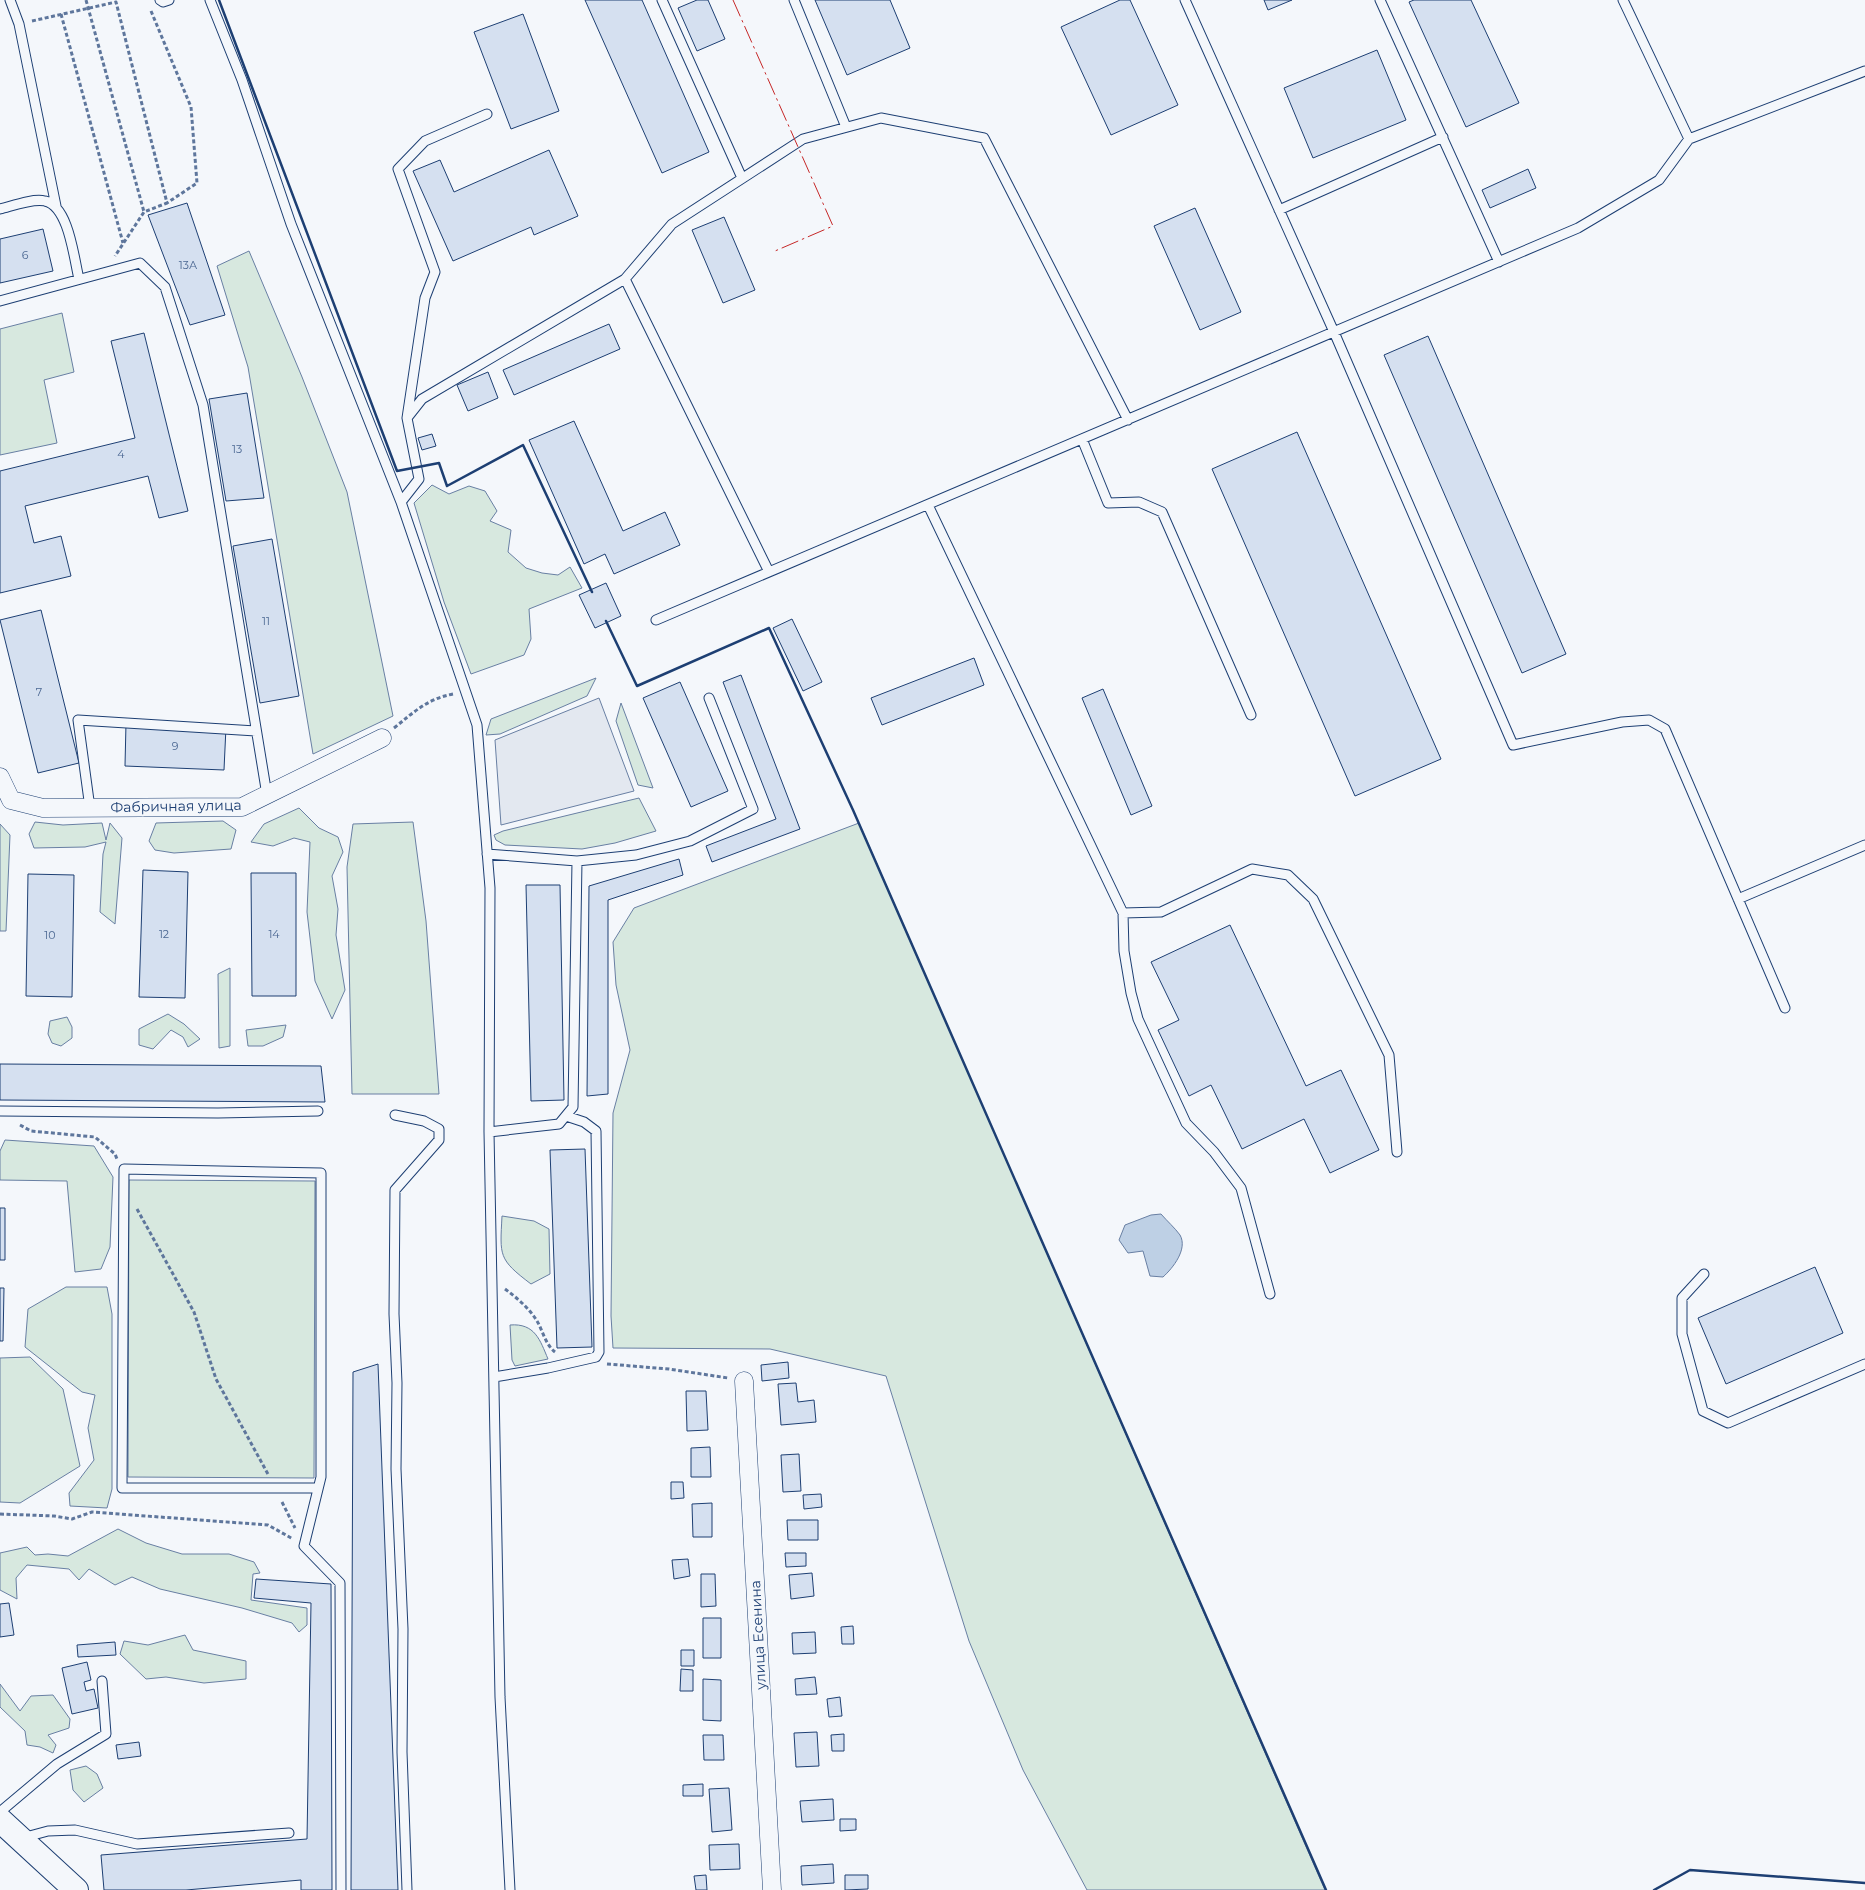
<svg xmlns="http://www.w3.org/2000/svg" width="1865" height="1890" viewBox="0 0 1865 1890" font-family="Montserrat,sans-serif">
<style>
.green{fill:#d7e8df;stroke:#687fa3}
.parking{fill:#e3e8f0;stroke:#687fa3}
.water{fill:#bed0e5;stroke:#687fa3}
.building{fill:#d5e0f0;stroke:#1d3f73}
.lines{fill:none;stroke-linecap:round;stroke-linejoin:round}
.lane-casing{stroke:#1d3f73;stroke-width:11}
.street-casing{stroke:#1d3f73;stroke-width:19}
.secondary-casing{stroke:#1d3f73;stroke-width:26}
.path{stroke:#5e769c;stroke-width:3;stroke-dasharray:4 2.5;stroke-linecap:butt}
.lane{stroke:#f4f7fb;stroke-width:9}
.street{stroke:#f4f7fb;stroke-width:18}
.secondary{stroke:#f4f7fb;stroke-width:24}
.wall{stroke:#1d3f73;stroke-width:2.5}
.power{stroke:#c62828;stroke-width:1;stroke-dasharray:18 4 2.5 4;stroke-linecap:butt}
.labels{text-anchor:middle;stroke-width:4;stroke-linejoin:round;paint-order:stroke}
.number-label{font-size:11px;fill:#4b6792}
.street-label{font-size:14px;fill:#1d3f73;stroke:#f4f7fb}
</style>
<rect width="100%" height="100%" fill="#f4f7fb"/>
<!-- green -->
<path class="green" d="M 249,251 L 302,377 L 347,492 L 393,716 L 313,754 L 248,367 L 217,266 Z
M 62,313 L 74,372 L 44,380 L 57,443 L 0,455 L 0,329 Z
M 432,485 L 449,494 L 469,486 L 485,491 L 497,511 L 490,521 L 511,530 L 508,552 L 526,568 L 542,573 L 558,575 L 570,567 L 582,588 L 529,609 L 531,639 L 524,655 L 471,674 L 444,602 L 414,503 Z
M 596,678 L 587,696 L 500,734 L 486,735 L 491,719 Z
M 621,703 L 653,788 L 638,785 L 616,721 Z
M 639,798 L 656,831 L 615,843 L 582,849 L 505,845 L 496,840 L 494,835 L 503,831 Z
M 299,808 L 319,828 L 338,837 L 343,852 L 332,876 L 338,909 L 336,935 L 345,990 L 332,1019 L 315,981 L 307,912 L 310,842 L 294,838 L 273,846 L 251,842 L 264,824 Z
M 223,821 L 236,830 L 231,849 L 174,853 L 155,850 L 149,841 L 156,823 Z
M 35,822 L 63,825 L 102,823 L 106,840 L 110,823 L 122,838 L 115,924 L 100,912 L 103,854 L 106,842 L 85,847 L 34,848 L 29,834 Z
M 413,822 L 426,921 L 439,1094 L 352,1094 L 347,867 L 353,824 Z
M 859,823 L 1325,1890 L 1087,1890 L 1023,1770 L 969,1641 L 886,1376 L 770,1349 L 613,1348 L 611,1316 L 613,1113 L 630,1050 L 616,985 L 613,942 L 634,908 Z
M 0,824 L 10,835 L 6,931 L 0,931 Z
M 230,968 L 230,1046 L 219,1048 L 218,974 Z
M 168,1014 L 184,1024 L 200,1039 L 188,1047 L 183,1037 L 171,1030 L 153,1049 L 139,1045 L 139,1029 Z
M 67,1017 L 72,1027 L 72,1038 L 61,1046 L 52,1043 L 48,1034 L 50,1021 Z
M 286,1025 L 283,1037 L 263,1046 L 248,1046 L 246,1030 Z
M 5,1140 L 94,1146 L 113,1177 L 110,1247 L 101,1269 L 75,1272 L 67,1181 L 0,1180 L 0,1151 Z
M 129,1180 L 315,1181 L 314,1478 L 128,1477 Z
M 502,1216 L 534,1221 L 549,1229 L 550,1274 L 531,1284 C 498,1259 500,1256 502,1216 Z
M 66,1287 L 107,1287 L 112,1314 L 112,1489 L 107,1508 L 70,1506 L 69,1493 L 94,1460 L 88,1428 L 95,1395 L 82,1392 L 25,1347 L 28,1309 Z
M 510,1325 C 535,1323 540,1340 548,1359 L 515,1366 L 512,1360 Z
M 30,1357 L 63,1389 L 80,1466 L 20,1503 L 0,1502 L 0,1358 Z
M 118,1529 L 146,1543 L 182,1554 L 229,1554 L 254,1562 L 260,1573 L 253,1574 L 251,1600 L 307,1608 L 307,1625 L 299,1632 L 292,1623 L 242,1608 L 160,1589 L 132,1577 L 115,1585 L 89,1569 L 79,1580 L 69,1569 L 27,1565 L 16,1578 L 17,1599 L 0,1590 L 0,1553 L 27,1547 L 35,1555 L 48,1554 L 68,1556 Z
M 185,1635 L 193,1650 L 246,1661 L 246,1679 L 204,1683 L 166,1677 L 146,1679 L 120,1654 L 124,1641 L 148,1645 Z
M 0,1684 L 20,1711 L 31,1696 L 53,1695 L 70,1719 L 69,1728 L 48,1735 L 56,1745 L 53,1753 L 40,1747 L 27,1745 L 25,1731 L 0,1707 Z
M 86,1766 L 97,1774 L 103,1788 L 84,1802 L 73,1790 L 70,1770 Z"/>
<!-- parking -->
<path class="parking" d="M 599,698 L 634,791 L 501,825 L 495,740 Z"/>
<!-- water -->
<path class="water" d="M 1161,1214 C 1167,1221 1175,1228 1180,1235 C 1188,1249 1173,1268 1163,1277 L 1150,1276 L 1143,1251 L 1128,1253 L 1119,1240 L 1125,1225 L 1151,1215 Z"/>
<!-- building -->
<path class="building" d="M 585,0 L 642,0 L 709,152 L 662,173 Z
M 697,0 L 708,0 L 725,39 L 697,51 L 678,8 Z
M 815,0 L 890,0 L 910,48 L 847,75 Z
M 1120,0 L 1130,0 L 1178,105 L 1111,135 L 1061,27 Z
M 1264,0 L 1292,0 L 1268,10 Z
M 1414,0 L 1471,0 L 1519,103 L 1466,127 L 1409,2 Z
M 523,14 L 559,111 L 511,129 L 474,32 Z
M 1377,50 L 1406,120 L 1313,158 L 1284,88 Z
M 549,150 L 578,216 L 534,235 L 531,227 L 453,261 L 413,171 L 440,160 L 454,192 Z
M 1528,169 L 1536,188 L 1490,208 L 1482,190 Z
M 187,203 L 225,315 L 190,325 L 148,215 Z
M 1195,208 L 1241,312 L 1200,330 L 1154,226 Z
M 724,217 L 755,290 L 723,303 L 692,230 Z
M 43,229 L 53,271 L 0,283 L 0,239 Z
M 609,324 L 620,349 L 514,395 L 503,370 Z
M 144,333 L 188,511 L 159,518 L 148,476 L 25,506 L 34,543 L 61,536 L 71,576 L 0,593 L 0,471 L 135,438 L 111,341 Z
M 1428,336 L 1566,654 L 1522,673 L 1384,355 Z
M 488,372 L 498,398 L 468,411 L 457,385 Z
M 247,393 L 264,498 L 226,501 L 209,399 Z
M 574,421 L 623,531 L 665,512 L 680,545 L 614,574 L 605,554 L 584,564 L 529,440 Z
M 1297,432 L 1441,759 L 1355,796 L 1212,469 Z
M 432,434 L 436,446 L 422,450 L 418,438 Z
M 272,539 L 299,696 L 260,703 L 233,546 Z
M 606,583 L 621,616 L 595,628 L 579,595 Z
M 41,610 L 79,763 L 38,773 L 0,620 Z
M 792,619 L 822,682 L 803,691 L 773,628 Z
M 974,658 L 984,685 L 882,725 L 871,698 Z
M 741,675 L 800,829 L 712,862 L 706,846 L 776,819 L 723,682 Z
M 680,682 L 728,791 L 691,807 L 643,698 Z
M 1103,689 L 1152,806 L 1131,815 L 1082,698 Z
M 126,723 L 226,727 L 224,770 L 125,766 Z
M 679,859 L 683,875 L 608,900 L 608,1094 L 587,1096 L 589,886 Z
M 143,870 L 188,872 L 185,998 L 139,997 Z
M 251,873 L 296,873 L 296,996 L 252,996 Z
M 28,874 L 74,875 L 72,997 L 26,996 Z
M 526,885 L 560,885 L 564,1100 L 531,1101 Z
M 1230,925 L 1306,1086 L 1341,1070 L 1379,1150 L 1330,1173 L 1304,1119 L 1242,1149 L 1211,1085 L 1189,1096 L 1158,1030 L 1179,1020 L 1151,962 Z
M 0,1064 L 321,1066 L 325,1102 L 0,1100 Z
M 585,1149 L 592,1347 L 557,1348 L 550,1150 Z
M 0,1208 L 5,1208 L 5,1260 L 0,1260 Z
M 1815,1267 L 1843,1333 L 1726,1384 L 1698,1318 Z
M 0,1288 L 4,1288 L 3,1341 L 0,1341 Z
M 788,1362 L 789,1378 L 762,1381 L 761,1365 Z
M 378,1364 L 398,1890 L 351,1890 L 353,1372 Z
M 796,1383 L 798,1402 L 814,1400 L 816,1422 L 781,1425 L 778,1384 Z
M 686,1391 L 706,1391 L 708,1430 L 687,1431 Z
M 710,1447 L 711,1477 L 691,1477 L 691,1448 Z
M 799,1454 L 801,1491 L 783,1492 L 781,1455 Z
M 671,1482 L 683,1482 L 684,1498 L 671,1499 Z
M 821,1494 L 822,1507 L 804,1509 L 803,1495 Z
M 712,1503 L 712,1537 L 693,1537 L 692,1504 Z
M 787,1520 L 818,1520 L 818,1540 L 788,1540 Z
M 785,1553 L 806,1553 L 806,1566 L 786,1567 Z
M 688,1559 L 690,1576 L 674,1579 L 672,1560 Z
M 812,1573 L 814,1596 L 791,1599 L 789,1575 Z
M 701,1574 L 715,1574 L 716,1606 L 701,1607 Z
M 256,1579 L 331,1584 L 332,1890 L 301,1890 L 301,1880 L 186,1890 L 104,1890 L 101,1855 L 307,1839 L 311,1603 L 254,1598 Z
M 9,1603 L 14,1635 L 0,1637 L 0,1604 Z
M 703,1618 L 721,1618 L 721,1658 L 703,1658 Z
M 853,1626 L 854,1644 L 842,1644 L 841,1627 Z
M 815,1632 L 816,1653 L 793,1654 L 792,1633 Z
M 115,1642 L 116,1655 L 78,1657 L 77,1645 Z
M 681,1650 L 694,1650 L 694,1666 L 681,1666 Z
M 87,1662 L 91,1680 L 84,1682 L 86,1691 L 94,1689 L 98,1708 L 72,1714 L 62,1668 Z
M 681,1669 L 693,1670 L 693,1691 L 680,1691 Z
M 815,1677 L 817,1694 L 796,1695 L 795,1679 Z
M 703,1679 L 721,1680 L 721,1721 L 703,1720 Z
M 840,1697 L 842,1716 L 829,1717 L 827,1699 Z
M 817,1732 L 819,1766 L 796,1767 L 794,1733 Z
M 844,1734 L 844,1751 L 832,1751 L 831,1735 Z
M 703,1735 L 723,1735 L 724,1760 L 704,1760 Z
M 139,1742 L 141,1756 L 118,1759 L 116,1745 Z
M 703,1784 L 703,1796 L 683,1796 L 683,1785 Z
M 729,1788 L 732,1830 L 712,1832 L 709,1789 Z
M 833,1799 L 834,1820 L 802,1822 L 800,1801 Z
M 840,1819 L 856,1819 L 856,1830 L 840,1831 Z
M 739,1844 L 740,1869 L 710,1870 L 709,1845 Z
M 833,1864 L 834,1883 L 802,1885 L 801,1866 Z
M 706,1875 L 707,1890 L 696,1890 L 694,1876 Z
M 845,1875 L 868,1875 L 868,1889 L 845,1890 Z"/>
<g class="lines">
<defs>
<path id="lane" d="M 10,0 L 19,24 L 56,206
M 160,0 L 163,2 L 169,0
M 210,0 L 242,80 L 291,224 L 401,502
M 662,0 L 742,178
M 794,0 L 846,127
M 1185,0 L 1334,332 L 1513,745 L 1622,722 L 1649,720 L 1665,729 L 1785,1008
M 1380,0 L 1499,262
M 1623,0 L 1689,139
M 0,209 C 12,206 33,198 45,201 C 69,206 74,259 79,279
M 1279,210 L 1443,137
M 0,301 L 140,263 L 165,287 L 203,405 L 267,795
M 407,418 L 425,298 L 435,272 L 398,169 L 425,141 L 487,114
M 1082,439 L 1108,503 L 1139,502 L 1162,512 L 1251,715
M 928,505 L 1123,913 L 1161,912 L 1252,869 L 1288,875 L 1313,899 L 1389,1055 L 1397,1152
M 769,572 L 625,279 L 672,224 L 803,139 L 881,118 L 984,138 L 1128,420
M 656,620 L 1578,228 L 1659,180 L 1689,139 L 1865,71
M 90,808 L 78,720 L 256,731
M 487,854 L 577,861 L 573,1107 L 559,1124 L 489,1132
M 577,861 L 636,855 L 690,841 L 753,809 L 709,698
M 1738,899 L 1865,845
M 1123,913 L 1124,951 L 1131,993 L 1138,1019 L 1186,1123 L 1214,1152 L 1241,1188 L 1270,1294
M 0,1111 L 218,1113 L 318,1111
M 395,1115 L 424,1121 L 439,1129 L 439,1140 L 395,1190 L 394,1314 L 397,1383 L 396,1469 L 403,1629 L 402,1752 L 407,1890
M 1704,1274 L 1682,1298 L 1682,1334 L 1703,1411 L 1728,1423 L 1865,1364
M 494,1377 L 548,1368 L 596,1357 L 599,1352 L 596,1131 L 584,1122 L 566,1116
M 318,1488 L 122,1488 L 124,1169 L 321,1173 L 321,1477 L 304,1546 L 340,1583 L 341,1890
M 0,1812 L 57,1764 L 106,1734 L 102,1681
M 22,1838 L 48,1831 L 75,1830 L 137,1844 L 289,1833
M 510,1890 L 500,1697 L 489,1132 L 490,888 L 477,725 L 401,502 L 419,479 L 407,418 L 422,399 L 625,279"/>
<path id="street" d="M 0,777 L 11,800 L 43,808 L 242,807 L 382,738
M 744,1381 L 772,1890"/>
<path id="secondary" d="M 0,1820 L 76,1890"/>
</defs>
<!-- lane casing -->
<use href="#lane" class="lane-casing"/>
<!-- street casing -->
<use href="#street" class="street-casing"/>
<!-- secondary casing -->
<use href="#secondary" class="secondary-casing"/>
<!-- path -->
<path class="path" d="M 86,0 L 144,212
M 151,11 L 191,107 L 197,183 L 167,203
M 61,14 L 123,243
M 32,21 L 116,2 L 167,203 L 144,212 L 115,256
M 394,728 C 414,712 427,699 453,694
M 20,1125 L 31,1131 L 95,1137 L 115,1154 L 117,1159
M 137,1209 L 194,1312 L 216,1379 L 269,1476
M 505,1289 C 517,1298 529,1308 537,1321 C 543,1331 545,1344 555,1352
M 607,1364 L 669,1369 L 728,1378
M 282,1502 L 295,1528
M 0,1514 L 54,1516 L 72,1519 L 92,1512 L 268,1525 L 293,1539"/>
<!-- lane -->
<use href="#lane" class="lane"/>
<!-- street -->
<use href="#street" class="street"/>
<!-- secondary -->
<use href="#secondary" class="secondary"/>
<!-- wall -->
<path class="wall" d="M 219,0 L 397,471 L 439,463 L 447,486 L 523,445 L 592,592
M 606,621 L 637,686 L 769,628 L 853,810 L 1326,1890
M 1654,1890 L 1690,1870 L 1865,1883"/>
<!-- power -->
<path class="power" d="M 733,0 L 833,226 L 775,251"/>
</g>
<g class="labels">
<!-- number labels -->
<g class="number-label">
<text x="25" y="259">6</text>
<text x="188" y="269">13А</text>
<text x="237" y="453">13</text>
<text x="121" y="458">4</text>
<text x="266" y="625">11</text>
<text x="39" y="696">7</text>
<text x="175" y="750">9</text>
<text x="164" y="938">12</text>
<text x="274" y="938">14</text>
<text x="50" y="939">10</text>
</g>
<!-- street labels -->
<g class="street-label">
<text transform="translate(176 806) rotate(-1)" y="5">Фабричная улица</text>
<text transform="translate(758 1635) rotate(-93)" y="5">улица Есенина</text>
</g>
</g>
</svg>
